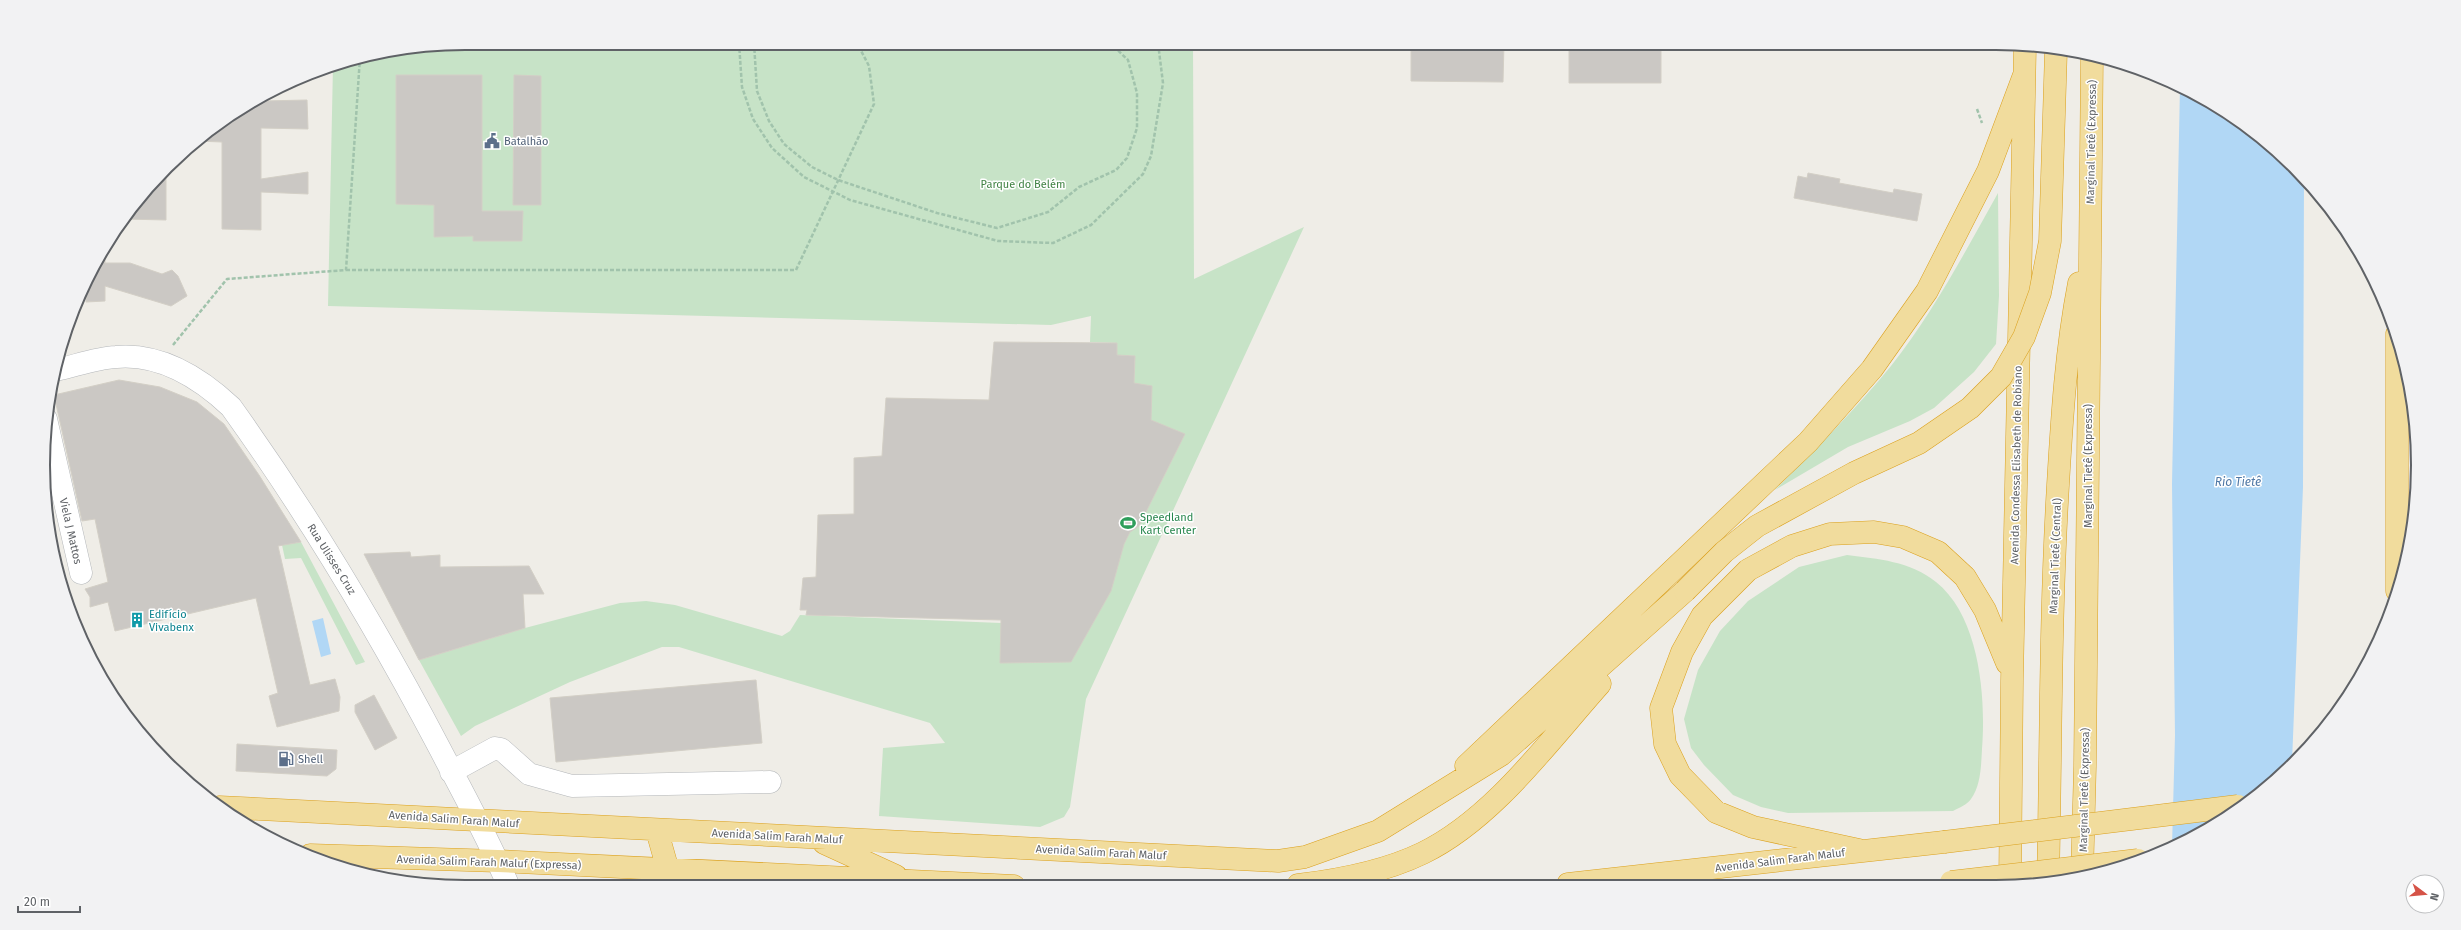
<svg xmlns="http://www.w3.org/2000/svg" width="2461" height="930" viewBox="0 0 2461 930" font-family="'Fira Sans',sans-serif">
<style>
.green{fill:#c7e3c7}
.water{fill:#b1d7f5}
.building{fill:#cbc8c4;stroke:#d3cfc6}
.lines{fill:none;stroke-linecap:round;stroke-linejoin:round}
.minor-casing{stroke:#b4b7ba;stroke-width:23}
.highway-casing{stroke:#dba01c;stroke-width:23}
.path{stroke:#a1c3ac;stroke-width:2.5;stroke-dasharray:4 2;stroke-linecap:butt}
.minor{stroke:#fff;stroke-width:22}
.highway{stroke:#f1dc9d;stroke-width:22}
.highway-bridge-casing{stroke:#dba01c;stroke-width:23;stroke-linecap:butt}
.highway-bridge{stroke:#f1dc9d;stroke-width:22}
.labels{text-anchor:middle;stroke-width:3;stroke-linejoin:round;paint-order:stroke}
.service-label{font-size:11px;fill:#4e5e75;stroke:#fff;text-anchor:start}
.street-label{font-size:11px;fill:#5f6266;stroke:#fff}
.park-label{font-size:11px;fill:#418344;stroke:#fff}
.leisure-label{font-size:11px;fill:#27864d;stroke:#fff;text-anchor:start}
.culture-label{font-size:11px;fill:#0d838f;stroke:#fff;text-anchor:start}
.water-label{font-size:12px;font-style:italic;fill:#4f78a6;stroke:#fff}
.rim{fill:none;stroke:#5f6266;stroke-width:2}
</style>
<rect width="100%" height="100%" fill="#efede7"/>
<!-- green -->
<path class="green" d="M 465,43 L 1193,43 L 1194,279 L 1304,227 L 1086,699 L 1070,807 L 1064,817 L 1040,827 L 879,816 L 883,748 L 945,743 L 930,723 L 679,647 L 662,647 L 570,682 L 475,726 L 461,736 L 419,660 L 525,628 L 620,603 L 646,601 L 675,605 L 782,636 L 790,631 L 800,615 L 1001,623 L 1019,621 L 1132,436 L 1135,356 L 1117,355 L 1117,343 L 1090,342 L 1091,316 L 1051,325 L 328,306 L 333,65 L 383,51 Z
M 1998,193 L 1999,296 L 1996,344 L 1974,372 L 1934,408 L 1910,421 L 1848,447 L 1775,490 C 1815,450 1855,410 1891,366 C 1933,313 1965,252 1998,193 Z
M 301,542 L 365,662 L 356,665 L 301,558 L 285,559 L 282,545 Z
M 1847,555 C 1878,559 1910,561 1936,582 C 1980,617 1986,698 1982,749 C 1981,766 1981,785 1971,799 C 1968,804 1959,808 1953,811 L 1788,813 L 1761,807 L 1733,795 L 1704,765 L 1691,748 L 1684,719 L 1698,670 L 1720,631 L 1748,601 L 1799,567 Z"/>
<!-- water -->
<path class="water" d="M 2180,86 L 2253,130 L 2304,178 L 2303,487 L 2292,762 L 2274,782 L 2182,844 L 2172,847 L 2175,735 L 2172,484 Z
M 323,618 L 331,654 L 321,657 L 312,621 Z"/>
<!-- building -->
<path class="building" d="M 1411,43 L 1504,43 L 1503,82 L 1411,81 Z
M 1569,43 L 1661,43 L 1661,83 L 1569,83 Z
M 396,75 L 482,75 L 482,211 L 523,211 L 522,241 L 473,241 L 473,236 L 434,237 L 434,205 L 396,204 Z
M 514,75 L 541,76 L 541,205 L 513,205 Z
M 263,95 L 263,101 L 307,100 L 308,129 L 261,128 L 261,179 L 308,172 L 308,194 L 261,192 L 261,230 L 222,229 L 222,142 L 197,141 Z
M 166,168 L 166,220 L 125,219 L 148,187 Z
M 1808,173 L 1840,179 L 1839,183 L 1893,193 L 1894,189 L 1922,194 L 1917,221 L 1794,198 L 1798,176 L 1807,178 Z
M 105,246 L 105,263 L 130,263 L 162,274 L 172,270 L 178,276 L 187,296 L 171,306 L 105,286 L 105,301 L 86,302 L 86,285 Z
M 994,342 L 1117,343 L 1117,355 L 1135,356 L 1134,383 L 1152,386 L 1151,420 L 1185,434 L 1139,526 L 1130,532 L 1124,544 L 1111,591 L 1071,662 L 1000,663 L 1001,620 L 806,615 L 807,610 L 800,610 L 803,578 L 816,577 L 818,515 L 854,514 L 854,458 L 882,456 L 886,398 L 989,400 Z
M 119,380 L 160,387 L 197,402 L 224,424 L 259,475 L 301,542 L 278,546 L 310,685 L 335,679 L 340,697 L 339,711 L 277,727 L 269,696 L 278,693 L 256,598 L 115,631 L 108,602 L 90,607 L 90,597 L 85,589 L 108,582 L 95,519 L 82,521 L 54,395 Z
M 45,469 L 50,495 L 44,497 L 44,492 Z
M 410,552 L 411,557 L 440,555 L 440,567 L 529,566 L 544,594 L 523,594 L 525,628 L 419,660 L 364,554 Z
M 756,680 L 762,743 L 556,762 L 550,698 Z
M 374,695 L 397,738 L 375,750 L 355,712 L 355,705 Z
M 237,744 L 337,750 L 336,769 L 327,776 L 236,771 Z"/>
<g class="lines">
<defs>
<path id="minor" d="M 56,370 C 75,366 96,358 116,357 C 160,353 200,378 231,407 C 310,517 377,629 440,749 C 464,795 489,840 509,887
M 46,419 L 81,573
M 451,772 L 495,748 L 501,749 L 529,774 L 572,786 L 770,782"/>
<path id="highway" d="M 2397,334 L 2397,591
M 1466,766 L 1808,442 L 1872,369 L 1927,291 L 1988,171 L 2024,75
M 219,807 L 1278,861 L 1305,857 L 1378,831 L 1501,755 L 1685,591
M 657,831 L 668,870 L 668,887
M 824,843 L 896,876
M 1859,850 L 1753,827 L 1716,812 L 1680,775 L 1665,744 L 1661,708 L 1682,652 L 1702,616 L 1748,570 L 1792,546 L 1830,534 L 1874,532 L 1903,537 L 1938,552 L 1965,577 L 1985,610 L 2007,663
M 310,855 L 498,861 L 1014,886
M 2082,877 L 2085,766 L 2092,56
M 2010,883 L 2012,681 L 2025,47
M 2048,883 C 2051,750 2050,617 2058,485 C 2062,417 2066,350 2079,283
M 1568,884 L 1944,842
M 1298,885 C 1340,880 1384,872 1423,853 C 1493,819 1549,741 1600,684"/>
</defs>
<!-- minor casing -->
<use href="#minor" class="minor-casing"/>
<!-- highway casing -->
<use href="#highway" class="highway-casing"/>
<!-- path -->
<path class="path" d="M 739,43 L 742,87 L 753,119 L 772,148 L 804,177 L 850,200 L 998,241 L 1053,243 L 1091,225 L 1143,174 L 1151,156 L 1163,83 L 1158,43
M 754,43 L 757,91 L 769,121 L 784,144 L 812,167 L 838,180 L 937,213 L 997,228 L 1048,212 L 1079,187 L 1116,170 L 1127,158 L 1137,128 L 1137,93 L 1128,60 L 1110,43
M 1977,109 L 1982,123
M 346,270 L 796,270 L 874,104 L 869,66 L 857,43
M 173,345 L 227,279 L 346,270 L 360,57"/>
<!-- minor -->
<use href="#minor" class="minor"/>
<!-- highway -->
<use href="#highway" class="highway"/>
<defs>
<path id="highway-bridge" d="M 1685,591 L 1724,552 L 1757,526 L 1854,473 L 1919,443 L 1970,408 L 2001,377 L 2024,337 L 2040,293 L 2050,241 L 2056,51
M 1944,842 L 2238,806
M 1951,882 L 2138,860"/>
</defs>
<!-- highway-bridge casing -->
<use href="#highway-bridge" class="highway-bridge-casing"/>
<!-- highway-bridge -->
<use href="#highway-bridge" class="highway-bridge"/>
</g>
<!-- icons -->
<defs>
<symbol id="civic-bare" viewBox="-9 -9 18 18"><path d="M-.6-6.5H3V-4.5H.6V-3L4-1V1h2V6H-6V1h2V-1L-.6-3ZM-1.2 2.5V6h2.4V2.5Z" fill="#5c6f8a" stroke="#fff" stroke-width="2.5" paint-order="stroke"/></symbol>
<symbol id="stadium-bare" viewBox="-9 -9 18 18"><path d="M0-5a6.5 5 0 1 0 0 10a6.5 5 0 1 0 0-10ZM-3.5-1.8h7v3.6h-7Z" fill="#2e9e5b" stroke="#fff" stroke-width="2.5" paint-order="stroke"/></symbol>
<symbol id="building-bare" viewBox="-9 -9 18 18"><path d="M-4-6H4V6H1V3H-1V6H-4ZM-2.5-4.3h1.7v1.8h-1.7ZM.8-4.3h1.7v1.8H.8ZM-2.5-1h1.7V.8h-1.7ZM.8-1h1.7V.8H.8Z" fill="#0f9aa8" stroke="#fff" stroke-width="2.5" paint-order="stroke"/></symbol>
<symbol id="fuel-bare" viewBox="-9 -9 18 18"><path d="M-5.5-6h7V0h2V4h1.3V-2.5L3-4.5l.8-.8L6-3V5H2.5V1h-1V6h-7ZM-4.2-4.7v3.2H.2V-4.7Z" fill="#5c6f8a" stroke="#fff" stroke-width="2.5" paint-order="stroke"/></symbol>
</defs>
<g fill-rule="evenodd">
<use href="#civic-bare" x="481" y="130" width="22" height="22"/>
<use href="#stadium-bare" x="1117" y="512" width="22" height="22"/>
<use href="#building-bare" x="126" y="609" width="22" height="22"/>
<use href="#fuel-bare" x="275" y="748" width="22" height="22"/>
</g>
<g class="labels">
<!-- service labels -->
<g class="service-label">
<text x="504" y="145">Batalhão</text>
<text x="298" y="763">Shell</text>
</g>
<!-- street labels -->
<g class="street-label">
<text transform="translate(2091 142) rotate(-89)" y="4">Marginal Tietê (Expressa)</text>
<text transform="translate(2016 465) rotate(-89)" y="4">Avenida Condessa Elisabeth de Robiano</text>
<text transform="translate(2088 466) rotate(-90)" y="4">Marginal Tietê (Expressa)</text>
<text transform="translate(71 531) rotate(77)" y="4">Viela J Mattos</text>
<text transform="translate(2055 556) rotate(-88)" y="4">Marginal Tietê (Central)</text>
<text transform="translate(332 559) rotate(58)" y="4">Rua Ulisses Cruz</text>
<text transform="translate(2084 790) rotate(-89)" y="4">Marginal Tietê (Expressa)</text>
<text transform="translate(454 819) rotate(4)" y="4">Avenida Salim Farah Maluf</text>
<text transform="translate(777 836) rotate(3)" y="4">Avenida Salim Farah Maluf</text>
<text transform="translate(1101 852) rotate(3)" y="4">Avenida Salim Farah Maluf</text>
<text transform="translate(1780 860) rotate(-7)" y="4">Avenida Salim Farah Maluf</text>
<text transform="translate(489 862) rotate(2)" y="4">Avenida Salim Farah Maluf (Expressa)</text>
</g>
<!-- park labels -->
<g class="park-label">
<text x="1023" y="188">Parque do Belém</text>
</g>
<!-- leisure labels -->
<g class="leisure-label">
<text x="1140" y="521">Speedland<tspan x="1140" dy="13">Kart Center</tspan></text>
</g>
<!-- culture labels -->
<g class="culture-label">
<text x="149" y="618">Edifício<tspan x="149" dy="13">Vivabenx</tspan></text>
</g>
<!-- water labels -->
<g class="water-label">
<text x="2238" y="486">Rio Tietê</text>
</g>
</g>
<!-- crop -->
<path d="M0 0H2461V930H0ZM465 50H1996A415 415 0 0 1 2411 465V465A415 415 0 0 1 1996 880H465A415 415 0 0 1 50 465V465A415 415 0 0 1 465 50Z" fill="#f2f2f3" fill-rule="evenodd"/>
<path class="rim" d="M465 50H1996A415 415 0 0 1 2411 465V465A415 415 0 0 1 1996 880H465A415 415 0 0 1 50 465V465A415 415 0 0 1 465 50Z"/>
<!-- north arrow -->
<g transform="translate(2425 894) rotate(106)"><circle r="19" fill="#ffffff" stroke="#bfc0c2"/>
<path d="M0-3L7 15L0 10L-7 15Z" fill="#d55347"/>
<text y="-6" font-size="11" font-weight="bold" text-anchor="middle" fill="#5f6266">N</text>
</g>
<!-- scale -->
<path d="M18 906v6h62v-6" fill="none" stroke="#5f6266" stroke-width="2"/>
<text x="24" y="906" font-size="12" fill="#5f6266" stroke="#ffffff" stroke-width="3" paint-order="stroke">20 m</text>
</svg>
